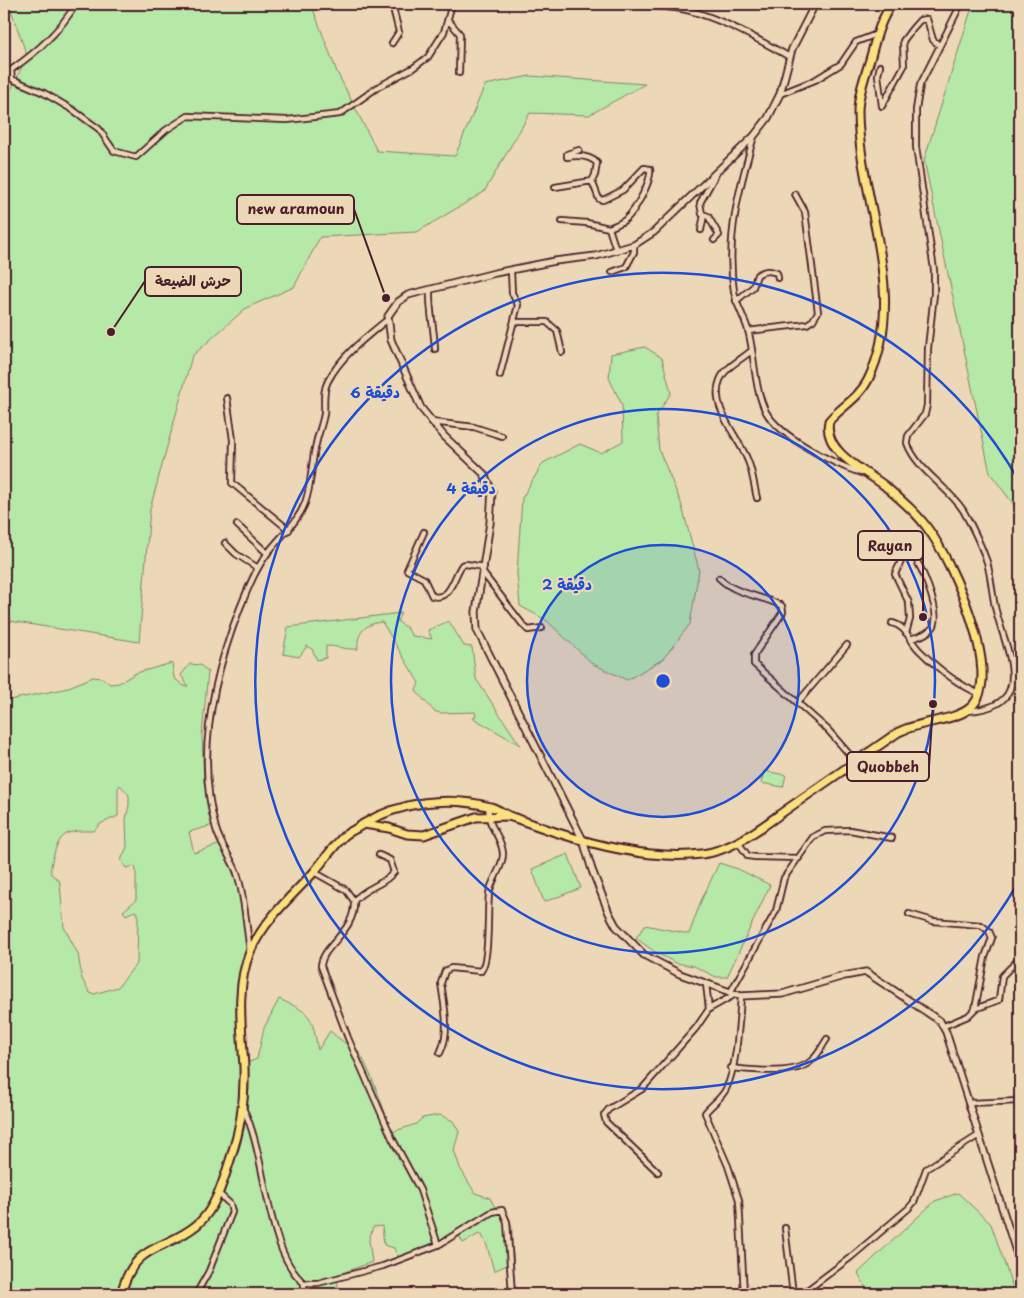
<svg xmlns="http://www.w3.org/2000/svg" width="1024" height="1298" viewBox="0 0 1024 1298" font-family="'Playpen Sans','Playpen Sans Arabic',sans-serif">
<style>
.green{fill:#b6e8a8;stroke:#80846a;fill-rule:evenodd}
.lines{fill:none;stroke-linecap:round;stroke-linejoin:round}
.minor-casing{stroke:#4a1f2b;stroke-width:8}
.tertiary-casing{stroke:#4a1f2b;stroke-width:9}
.primary-casing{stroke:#4a1f2b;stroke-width:11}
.minor{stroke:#ecd7b6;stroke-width:4.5}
.tertiary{stroke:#ecd7b6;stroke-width:5.5}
.primary{stroke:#fae180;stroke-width:7}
.ring{fill:none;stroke:#1d4ed8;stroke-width:2.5}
.centre{fill:#1d4ed8;stroke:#ecd7b6;stroke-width:2.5}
.ring-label{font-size:15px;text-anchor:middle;font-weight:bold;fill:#1d4ed8;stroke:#ecd7b6;stroke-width:4.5;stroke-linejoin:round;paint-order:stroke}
.leader{fill:none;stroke:#4a1f2b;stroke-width:2}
.callout-dot{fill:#4a1f2b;stroke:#ecd7b6;stroke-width:2}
.callout{fill:#ecd7b6;stroke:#4a1f2b;stroke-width:2}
.callout-label{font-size:14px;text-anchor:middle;font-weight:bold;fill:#4a1f2b}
</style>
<rect width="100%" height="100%" fill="#ecd7b6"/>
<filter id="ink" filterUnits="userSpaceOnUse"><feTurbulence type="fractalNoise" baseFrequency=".02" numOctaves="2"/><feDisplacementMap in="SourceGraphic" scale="10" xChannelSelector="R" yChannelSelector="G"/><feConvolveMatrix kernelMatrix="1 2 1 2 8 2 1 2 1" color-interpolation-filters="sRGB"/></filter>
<g filter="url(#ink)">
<!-- green -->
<path class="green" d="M 9,4 L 311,4 L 337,72 L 377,151 L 455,156 L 485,85 L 530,76 L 645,84 L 589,115 L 530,113 L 484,192 L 417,232 L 320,237 L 294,287 L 246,308 L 192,356 L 150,509 L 139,642 L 4,620 L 4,105 L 27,56 Z
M 973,4 L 1020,4 L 1020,513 L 990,473 L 924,160 Z
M 645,347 L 662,358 L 671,393 L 656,416 L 659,450 L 681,503 L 699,570 L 690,624 L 663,659 L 627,680 L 593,664 L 546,620 L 520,606 L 517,573 L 522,498 L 543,463 L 580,444 L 601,453 L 623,441 L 622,405 L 609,378 L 611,354 Z
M 401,613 L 397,621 L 407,628 L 412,636 L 432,639 L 428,630 L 449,621 L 464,646 L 472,647 L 476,679 L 520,745 L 473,718 L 476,716 L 475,712 L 440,713 L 434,711 L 416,691 L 419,683 L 382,622 C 366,623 356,633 358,649 C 346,650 338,646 326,646 L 326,658 L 317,660 L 312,649 L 307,646 L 299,657 L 283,654 L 288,627 Z
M 172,663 L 174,678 L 184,686 L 188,686 L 181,675 L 190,664 L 200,665 L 208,672 L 202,735 L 204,782 L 213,825 L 189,832 L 194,853 L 221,844 L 240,889 L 248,948 L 243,970 L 244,1064 L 257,1059 L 264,1028 L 279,999 C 313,1014 311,1014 318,1050 L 330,1031 C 338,1039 349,1045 358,1052 C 368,1062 386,1116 392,1132 L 416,1124 L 422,1118 L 440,1115 L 453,1121 L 459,1132 L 454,1150 L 460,1168 L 475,1193 L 490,1198 L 494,1206 C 514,1212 512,1229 512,1246 C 512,1252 514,1256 513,1262 L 494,1271 L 487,1246 L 482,1235 L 479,1234 L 463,1243 L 457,1232 L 399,1259 L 394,1248 L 384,1245 L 382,1226 L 373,1227 L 369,1240 L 372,1262 L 337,1275 L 338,1287 L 333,1294 L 314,1294 L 313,1290 L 317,1281 L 315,1279 L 306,1284 L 306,1294 L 4,1294 L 4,701 L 64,689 L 93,677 L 102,678 L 110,684 L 119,683 L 136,673 ZM 120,785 L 129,795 L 129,805 L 126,819 L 127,847 L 121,860 L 126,868 L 135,866 L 136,871 L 136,900 L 123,911 L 126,915 L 135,911 L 138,913 L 137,963 L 118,987 L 94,994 L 90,993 L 82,979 L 78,954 L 64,927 L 60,885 L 59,880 L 51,874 C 50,867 52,861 54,854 C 61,829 72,831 94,831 L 100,824 L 118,816 L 118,788 Z
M 764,771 L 786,775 L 783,787 L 761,783 Z
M 568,854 L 581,888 L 544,902 L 532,869 Z
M 719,863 L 738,869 L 770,885 L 727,977 L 716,977 L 694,966 L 676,963 L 655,952 L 636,938 L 645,925 L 689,934 L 701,901 Z
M 958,1193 L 991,1224 L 1015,1294 L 869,1294 L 858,1273 L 935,1201 Z"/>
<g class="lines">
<defs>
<path id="minor" d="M 76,4 C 59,32 38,51 11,70 L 12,79 L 44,93 L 73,110 L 99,129 L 114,151 L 136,157 L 166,130 L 188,116 L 287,120 L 340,114 L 378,87 L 413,68 L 428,57 L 444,32 L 452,4
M 392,4 L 399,32 L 392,43
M 636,4 C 653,7 670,6 687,10 C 723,19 757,39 790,57
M 961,4 L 920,85 L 916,110 L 916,147 L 934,270 L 934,294 L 928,348 L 927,405 L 925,414 L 908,436 L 907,443 C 917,470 947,486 963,510 C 972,526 981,545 987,562 C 991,577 992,592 995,607 C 1000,630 1018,666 1010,689 C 1004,706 982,710 968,711
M 448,20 L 460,34 L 459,73
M 880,66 L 878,75 L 882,106 L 904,66 L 903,41 L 912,29 L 920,20 L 927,19 L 933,40 L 939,45
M 780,94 L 815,80 L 841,64 L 856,42 L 877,34
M 754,136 C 740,185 725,239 734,291 C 736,306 746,319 749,334 C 755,359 754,388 766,412 C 780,437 834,464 861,473
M 579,150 L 567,154 L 567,157 C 578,155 589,155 597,163 L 595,175 L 592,181
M 555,187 L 592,181 L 599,199 L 603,200 L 623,190 L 644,168 L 650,169 C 652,181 635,211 626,219 C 622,223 615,225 609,228
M 562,221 L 587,223 L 609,228 L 616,250
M 701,230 L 704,215
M 714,240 L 719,235 L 708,216 L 702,214 L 700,203 L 716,174
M 612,272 L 626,267 L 634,252 L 634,245
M 430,289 C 429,309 434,328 435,349
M 736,301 L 753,287 L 757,275 C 764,270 769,270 777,273 L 778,278
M 515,322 L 547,322 L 557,331 L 562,352
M 748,331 L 807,324 L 813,320 L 818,312 L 805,212 L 795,194
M 751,351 C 741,360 725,367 720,380 C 709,407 739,437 748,461 C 753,473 754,486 757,498
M 500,375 L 518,305 L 512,293 L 511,271
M 227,398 L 233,440 L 232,483 L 289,530
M 432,422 L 474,427 L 502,436
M 237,525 L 267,553
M 424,532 L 407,570 L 424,579 L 432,596 C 451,601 453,577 462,565 L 466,564 L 484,567
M 225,543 L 236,554 L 258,568
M 483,573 L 523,625 L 528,630 L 542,628
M 719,578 C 736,595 761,595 782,606 L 783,612 L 754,655 L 754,664 L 828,730 L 856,762
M 892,623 C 906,626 909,640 919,650 C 937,668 956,684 980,694
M 906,633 L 910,619 L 909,603 L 895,574 L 905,553 L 910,552 C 921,563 941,612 934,626 C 929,634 918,637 910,639
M 798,702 L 847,645
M 738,842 L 748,856 L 755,857 L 799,858
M 314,872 L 346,890 L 354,901 C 356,932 322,945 321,966 L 348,1038 L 392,1138 L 420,1190 L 438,1245
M 354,901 C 365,887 383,886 394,872 L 390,860 L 379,855
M 909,914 L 933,921 L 981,925 L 989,931 L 992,938 L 985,957 L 975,1009
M 250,951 C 246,925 245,898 237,873 C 231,857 220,844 216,829 C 195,755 213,677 240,608 C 248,589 255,570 267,554 C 280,536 297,524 305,503 C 312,484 311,463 316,444 C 318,434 322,425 324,414 C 325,403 322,392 328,381 C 341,356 366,337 388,319
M 706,984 L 709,1009
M 730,993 L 776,911 L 784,878 L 813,837 L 825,831 L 850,830 L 892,838
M 741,996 C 739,1022 737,1067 726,1089 C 721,1099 711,1105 705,1113 L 728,1166 L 739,1200 L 744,1294
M 944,1026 L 968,1016 L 975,1009 L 999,1000 L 1002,976 L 1020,958
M 440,1053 C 451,1032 444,1005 441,983 L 445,971 L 451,968 L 481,971 C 490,959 487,912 489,894 C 491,880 503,868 503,854 C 502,834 486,828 489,807
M 731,1068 C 752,1070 794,1076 811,1061 C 818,1056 822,1046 827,1039
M 969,1103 L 1020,1101
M 243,1108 C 267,1154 265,1251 304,1283 L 318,1283 L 383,1266 L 438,1245 L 492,1212 L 502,1210 L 507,1222 L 512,1294
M 658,1172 L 606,1122 L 604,1115 L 609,1109 L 642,1089 L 696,1028 L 709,1009 L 734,995
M 785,1228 L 793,1294
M 196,1294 L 209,1271 L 232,1212 L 230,1204 L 217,1192
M 304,1294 L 304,1283
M 802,1294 L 851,1257 L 909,1208 L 914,1202 L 926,1169 L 979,1135"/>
<path id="tertiary" d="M 815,4 L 792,49 L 780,94 L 768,118 L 754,136 L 654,232 L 634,245 L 596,256 L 555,261 L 495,273 L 408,295 L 398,302 L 388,316 L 391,340 L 421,408 L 444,436 L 484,474 L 492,491 L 490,523 L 476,612 L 477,630 L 583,840 L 592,870 L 609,913 L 616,926 L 644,955 L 680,974 L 741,996 L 782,994 L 844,976 L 866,972 L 940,1021 L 946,1032 L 1020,1264"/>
<path id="primary" d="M 364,824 L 389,828 L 407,834 L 424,835 L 476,817 L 509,816
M 121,1294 C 135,1241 163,1253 198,1224 C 216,1208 224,1179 231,1157 C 241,1128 245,1098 244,1067 C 242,1030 235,988 250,952 C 264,920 291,897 314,872 C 324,860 333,847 344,836 C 350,831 357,829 363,824 C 400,802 448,795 491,807 C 498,809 504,814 512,817 C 526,822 541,827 555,832 C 601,847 654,860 702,854 C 736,850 765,824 793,805 C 828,781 862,757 897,733 C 918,721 957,721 971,707 C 1005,677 951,559 928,529 C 917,513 900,499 885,486 C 866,471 822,452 829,421 C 841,407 859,398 868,380 C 910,294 859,201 858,112 C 858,93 866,74 871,56 C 876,38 880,20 892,4"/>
</defs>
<!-- minor casing -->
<use href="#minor" class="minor-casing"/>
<!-- tertiary casing -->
<use href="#tertiary" class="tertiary-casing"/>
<!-- primary casing -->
<use href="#primary" class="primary-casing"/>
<!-- minor -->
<use href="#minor" class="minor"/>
<!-- tertiary -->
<use href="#tertiary" class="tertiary"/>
<!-- primary -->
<use href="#primary" class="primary"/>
</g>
</g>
<!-- distance rings -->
<circle cx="663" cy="681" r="136" fill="#1d4ed8" fill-opacity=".12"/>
<g class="ring">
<circle cx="663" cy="681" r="136"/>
<circle cx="663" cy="681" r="272"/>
<path d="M1020 879A408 408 0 1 1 1020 483"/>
</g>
<circle cx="663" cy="681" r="8" class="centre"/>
<g class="ring-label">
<text x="375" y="398">6 دقيقة</text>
<text x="471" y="494">4 دقيقة</text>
<text x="567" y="590">2 دقيقة</text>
</g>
<!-- callouts -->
<path class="leader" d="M386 298L354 209M111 332L145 281M923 617L923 546M933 704L929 767"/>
<g class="callout-dot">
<circle cx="386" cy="298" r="5"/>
<circle cx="111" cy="332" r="5"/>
<circle cx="923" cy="617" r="5"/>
<circle cx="933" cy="704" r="5"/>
</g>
<g class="callout">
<rect x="237" y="195" width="117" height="29" rx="5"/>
<rect x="145" y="267" width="96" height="29" rx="5"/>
<rect x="858" y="531" width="65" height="29" rx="5"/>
<rect x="847" y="752" width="82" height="29" rx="5"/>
</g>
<g class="callout-label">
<text x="296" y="214">new aramoun</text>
<text x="193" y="286">حرش الضيعة</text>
<text x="890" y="551">Rayan</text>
<text x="888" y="772">Quobbeh</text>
</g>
<!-- margin -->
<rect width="1024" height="1298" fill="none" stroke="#ecd7b6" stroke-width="20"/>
<rect x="10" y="10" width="1004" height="1278" fill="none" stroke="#4a1f2b" stroke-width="2" filter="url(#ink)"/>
</svg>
